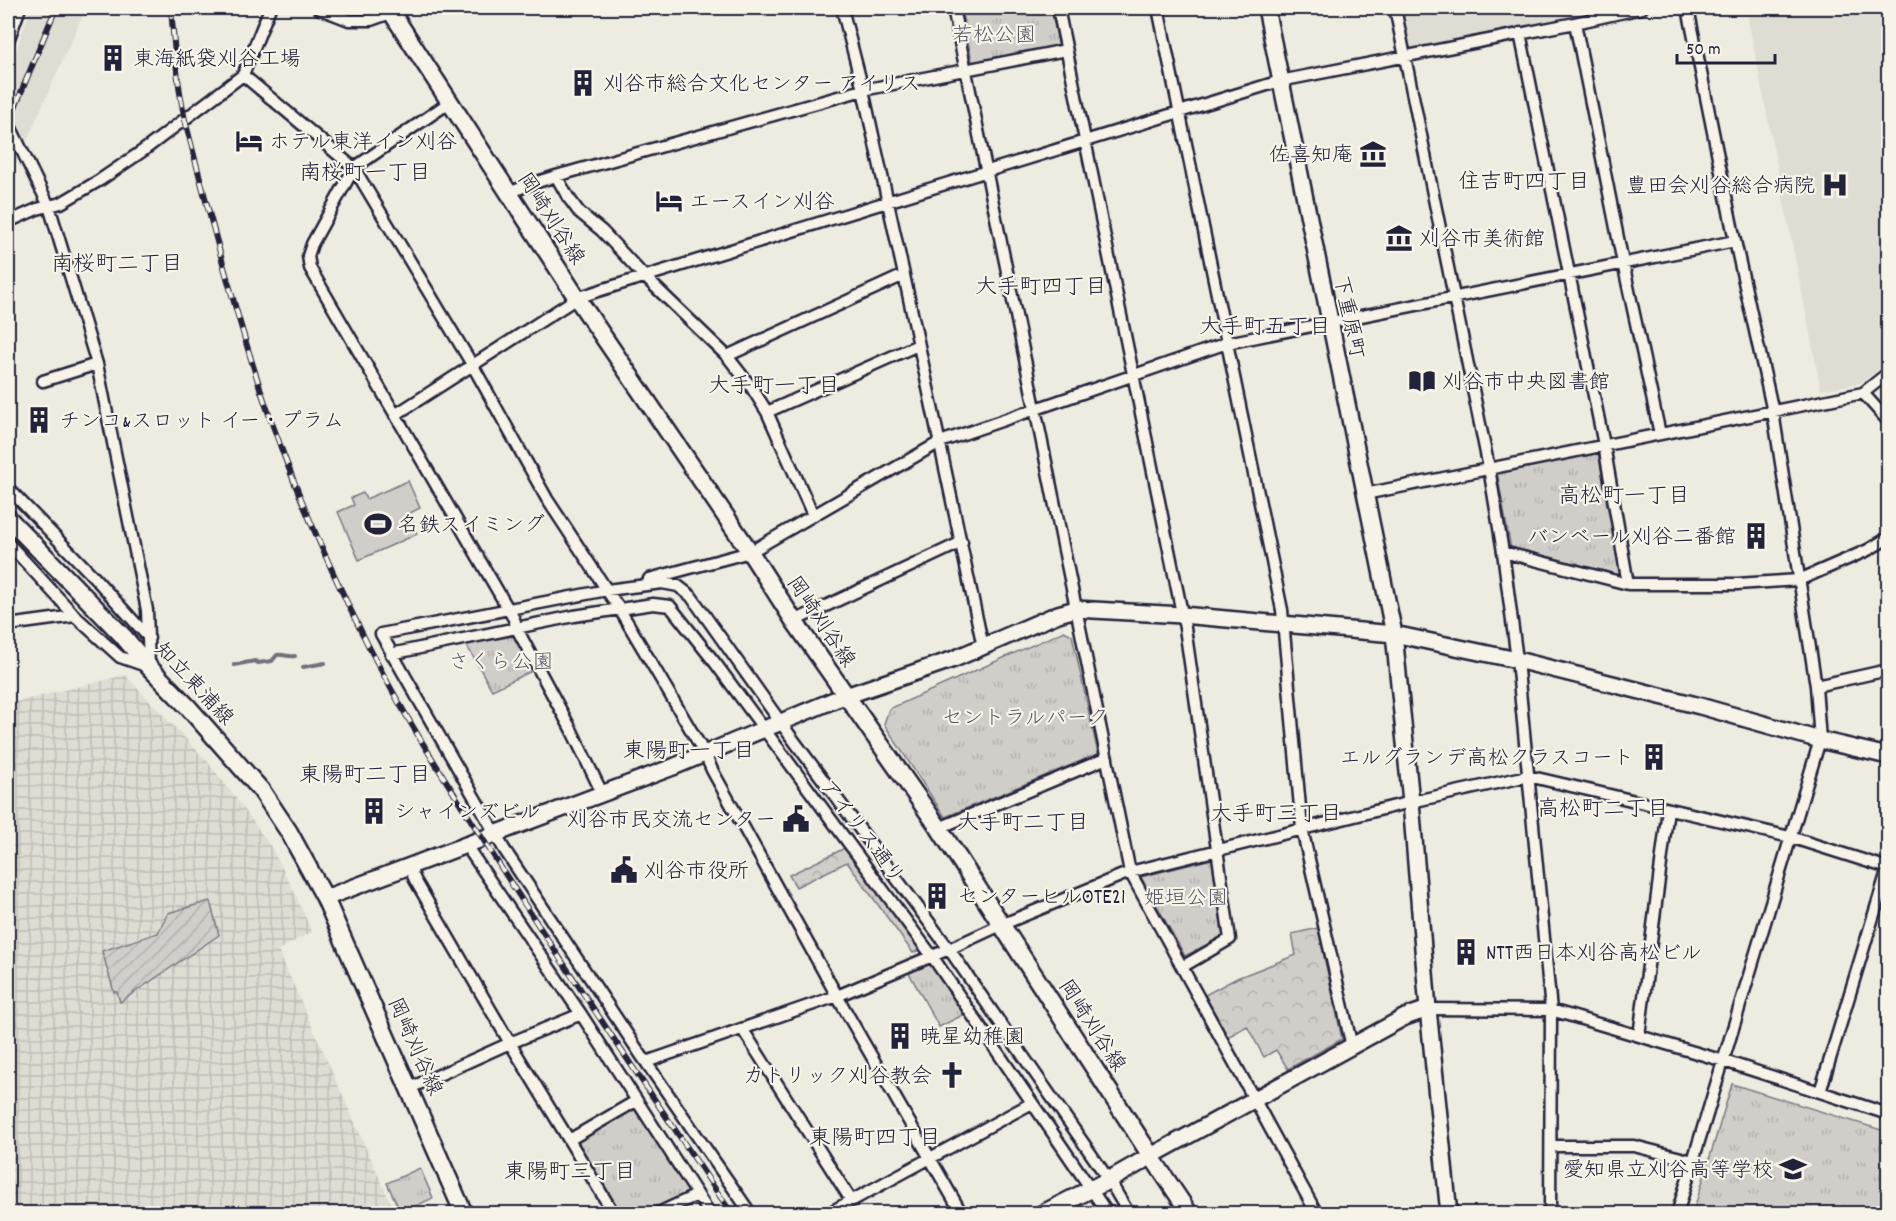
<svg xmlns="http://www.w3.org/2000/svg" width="1896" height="1221" viewBox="0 0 1896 1221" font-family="Dekko,'Klee One',sans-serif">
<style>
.built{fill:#dfdcd4}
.industrial{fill:url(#industrial-grid)}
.grass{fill:#d1cdc9;stroke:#7a7882;stroke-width:1.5}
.forest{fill:url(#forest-crowns);stroke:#7a7882;stroke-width:1.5}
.park{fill:url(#park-tufts);stroke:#7a7882;stroke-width:1.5}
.garden{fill:url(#garden-furrows);stroke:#7a7882;stroke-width:1.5}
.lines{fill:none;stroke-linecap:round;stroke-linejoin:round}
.stream{stroke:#716f7b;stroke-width:4}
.street-casing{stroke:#22223b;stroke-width:15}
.secondary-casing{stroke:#22223b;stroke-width:20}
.primary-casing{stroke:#22223b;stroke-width:21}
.street{stroke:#f7f3e8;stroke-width:10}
.secondary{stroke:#f7f3e8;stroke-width:15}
.primary{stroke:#f7f3e8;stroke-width:16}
.rail-casing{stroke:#22223b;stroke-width:6}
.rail{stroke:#f7f3e8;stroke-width:4;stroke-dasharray:11;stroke-linecap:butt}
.labels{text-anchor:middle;stroke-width:4.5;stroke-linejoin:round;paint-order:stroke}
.park-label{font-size:21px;fill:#575566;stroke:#f7f3e8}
.poi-label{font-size:21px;fill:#22223b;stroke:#f7f3e8;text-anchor:start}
.street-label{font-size:21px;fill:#22223b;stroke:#f7f3e8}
.neighbourhood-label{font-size:22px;fill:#22223b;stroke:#f7f3e8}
</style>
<defs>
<pattern id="industrial-grid" width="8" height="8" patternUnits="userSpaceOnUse" patternTransform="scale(1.5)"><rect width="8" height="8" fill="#dfdcd4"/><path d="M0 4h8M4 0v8" fill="none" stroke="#bfbcb7"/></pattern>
<pattern id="forest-crowns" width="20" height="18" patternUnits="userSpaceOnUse" patternTransform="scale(1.5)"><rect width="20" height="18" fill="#d1cdc9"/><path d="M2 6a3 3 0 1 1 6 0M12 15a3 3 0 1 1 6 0" fill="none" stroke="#b3b0ae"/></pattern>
<pattern id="park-tufts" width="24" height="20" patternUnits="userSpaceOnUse" patternTransform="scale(1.5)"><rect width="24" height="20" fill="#d1cdc9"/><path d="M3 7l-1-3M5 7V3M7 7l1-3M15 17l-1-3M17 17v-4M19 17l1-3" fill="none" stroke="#b3b0ae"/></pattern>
<pattern id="garden-furrows" width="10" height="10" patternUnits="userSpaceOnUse" patternTransform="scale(1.5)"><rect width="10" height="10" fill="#d1cdc9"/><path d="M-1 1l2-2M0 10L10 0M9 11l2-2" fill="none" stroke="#b3b0ae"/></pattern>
</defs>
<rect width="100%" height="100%" fill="#eeebe1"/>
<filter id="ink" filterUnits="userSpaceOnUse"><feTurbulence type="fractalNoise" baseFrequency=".0167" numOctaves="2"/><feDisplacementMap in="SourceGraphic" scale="12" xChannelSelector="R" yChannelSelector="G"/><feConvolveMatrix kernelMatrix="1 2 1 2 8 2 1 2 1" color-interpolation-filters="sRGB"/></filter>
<g filter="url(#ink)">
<!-- built -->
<path class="built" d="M 31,8 L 86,8 L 8,182 L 8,72 Z
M 1402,8 L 1587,8 L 1588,14 L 1410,50 Z
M 1746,8 L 1888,8 L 1888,362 L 1861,383 L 1821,390 Z"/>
<!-- industrial -->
<path class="industrial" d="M 125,675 L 207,761 L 242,806 L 271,847 L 292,887 L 312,932 L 278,950 L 395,1213 L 8,1213 L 8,704 Z"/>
<!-- grass -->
<path class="grass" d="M 408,481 L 420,508 L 408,514 L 417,534 L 359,560 L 338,512 L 354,505 L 351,498 L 363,493 L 366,499 Z"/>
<!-- forest -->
<path class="forest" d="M 845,848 L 921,949 L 913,953 L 847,862 L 796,887 L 789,875 Z
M 1318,928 L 1342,1039 L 1288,1069 L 1276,1050 L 1264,1057 L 1247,1026 L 1228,1037 L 1205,995 L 1237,978 L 1296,955 L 1292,934 Z"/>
<!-- park -->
<path class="park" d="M 961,8 L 1051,8 L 1059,48 L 973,65 Z
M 1598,452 L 1620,575 L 1511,549 L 1497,473 Z
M 1064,631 L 1072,635 L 1098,754 L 945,817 L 884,724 L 889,709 Z
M 514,636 L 532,671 L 492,690 L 466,644 Z
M 1212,859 L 1223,936 L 1185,956 L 1141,877 Z
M 930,964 L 965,1014 L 939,1027 L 909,973 Z
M 1732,1084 L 1888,1132 L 1888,1213 L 1693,1213 Z
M 633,1107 L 690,1193 L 642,1213 L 620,1213 L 577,1142 Z
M 420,1168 L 433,1198 L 401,1213 L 387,1183 Z"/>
<!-- garden -->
<path class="garden" d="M 210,901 L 219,935 L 120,1002 L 117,992 L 114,992 L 102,951 L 158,933 L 168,913 Z"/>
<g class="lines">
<!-- stream -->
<path class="stream" d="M 234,665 L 255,661 L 258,663 L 272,661 L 277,655 C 283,654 288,657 295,656
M 303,667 L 325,663"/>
<defs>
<path id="street" d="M 318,8 L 349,20 L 371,20 L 405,8
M 842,8 L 863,90 L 904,275 L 983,647
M 953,8 L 1130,872 L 1317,1214
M 1058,8 L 1185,628 L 1230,939 L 1182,967
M 1158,8 L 1282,610 L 1302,829 L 1352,1047
M 1395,8 L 1489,468 L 1503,552 L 1517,660 L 1551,1010 L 1550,1214
M 1575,23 L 1623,263 L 1660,434
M 1520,33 L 1604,445 L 1628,584
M 8,41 L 20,8
M 243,75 L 354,168 L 450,102
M 8,122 L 49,206 L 97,364 L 147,610 L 149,667 L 120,657 L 75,616 L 8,543
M 556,176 L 568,197 L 579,212 L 602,231 L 644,276 L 727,356 L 752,388 L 767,412 L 813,515
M 509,193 L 528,185 L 556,176 L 863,90 L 1066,50
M 8,222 L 37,209 L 61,203 L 100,180 L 144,150 L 243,75 L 270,8
M 727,356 L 904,275
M 43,381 L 97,364
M 1863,393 L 1888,421
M 767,412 L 918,345
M 395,415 L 577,298 L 601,290 L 1280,81 L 1575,23 L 1642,8
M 8,488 L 93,576 L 149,638
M 1365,494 L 1863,393 L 1888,373
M 1503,552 L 1628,584 L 1737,584 L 1799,580 L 1868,550 L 1888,538
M 649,579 L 750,552 L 940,442 L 1227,343 L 1735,241
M 794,621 L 962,542
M 8,625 L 75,616
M 391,654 L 574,616 L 653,604 L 670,606 L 716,664 L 932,956 L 1108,1214
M 1816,686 L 1888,670
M 602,793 L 572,731 L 517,629 L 514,619 L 310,268 L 308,256 L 312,244 L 354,168 L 473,366 L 547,499 L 620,610 L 705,754 L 712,770 L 837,996 L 962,1214
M 939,828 L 1107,758
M 465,844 L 581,1014 L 710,1214
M 409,866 L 415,880 L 510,1043 L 614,1214
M 1428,1009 L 1551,1010 L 1724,1061 L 1888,1114
M 743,1030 L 851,1200
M 1639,1036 L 1668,809
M 646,1062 L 837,996 L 949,949 L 1001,925 L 1130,872 L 1411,802 L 1528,776 L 1790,837 L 1888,868 L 1820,1092
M 410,1088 L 510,1043 L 581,1014
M 569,1140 L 636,1101
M 1551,1146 L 1634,1146 L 1693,1161
M 656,1214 L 697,1195
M 751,1214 L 641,1055 L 504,849 L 381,634 L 607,590 L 662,583 L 678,586 L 691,596 L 789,734 L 949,949 L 1109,1180 L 1129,1214
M 827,1214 L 1032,1103
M 1677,1214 L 1820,740 L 1816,686 L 1773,412 L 1735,241 L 1688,8"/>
<path id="secondary" d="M 1266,8 L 1394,634 L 1411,802 L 1428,1009 L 1449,1214
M 325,898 L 673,767 L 834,700 L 954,659 L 1058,614 L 1076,609 L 1182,615 L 1394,634 L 1517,660 L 1700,706 L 1820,740 L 1888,756
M 1190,1214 L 1151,1156 L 1405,1017 L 1428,1009"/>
<path id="primary" d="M 391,8 L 392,13 L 577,298 L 750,552 L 794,621 L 939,828 L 1151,1156 L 1109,1180 L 1042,1214
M 8,518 L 123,636 L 149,667 L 188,707 L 261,790 L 289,832 L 325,898 L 464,1214"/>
</defs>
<!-- street casing -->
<use href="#street" class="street-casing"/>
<!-- secondary casing -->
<use href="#secondary" class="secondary-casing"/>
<!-- primary casing -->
<use href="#primary" class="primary-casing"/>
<!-- street -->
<use href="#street" class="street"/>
<!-- secondary -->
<use href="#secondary" class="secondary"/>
<!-- primary -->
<use href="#primary" class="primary"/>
<defs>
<path id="rail" d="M 171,8 C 174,45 177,82 185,120 C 208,211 233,304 262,394 C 290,478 328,566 368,645 C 403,715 446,781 488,847 C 566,971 650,1092 732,1214
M 8,124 L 56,8"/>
</defs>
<!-- rail casing -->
<use href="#rail" class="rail-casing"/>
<!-- rail -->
<use href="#rail" class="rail"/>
</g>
</g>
<!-- icons -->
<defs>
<symbol id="building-bare" viewBox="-9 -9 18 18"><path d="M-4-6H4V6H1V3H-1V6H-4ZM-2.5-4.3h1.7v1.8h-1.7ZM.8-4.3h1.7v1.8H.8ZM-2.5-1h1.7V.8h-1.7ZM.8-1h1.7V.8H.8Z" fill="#22223b" stroke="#f7f3e8" stroke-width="2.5" paint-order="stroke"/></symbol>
<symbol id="hotel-bare" viewBox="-9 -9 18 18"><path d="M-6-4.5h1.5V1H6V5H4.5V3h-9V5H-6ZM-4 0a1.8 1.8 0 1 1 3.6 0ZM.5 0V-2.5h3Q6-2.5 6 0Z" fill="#22223b" stroke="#f7f3e8" stroke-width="2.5" paint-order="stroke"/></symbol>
<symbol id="museum-bare" viewBox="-9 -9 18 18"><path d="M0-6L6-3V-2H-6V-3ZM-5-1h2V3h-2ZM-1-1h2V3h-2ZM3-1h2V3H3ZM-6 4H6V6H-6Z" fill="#22223b" stroke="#f7f3e8" stroke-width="2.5" paint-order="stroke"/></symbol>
<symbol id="hospital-bare" viewBox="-9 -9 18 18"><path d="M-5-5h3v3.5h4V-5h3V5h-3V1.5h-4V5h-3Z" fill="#22223b" stroke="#f7f3e8" stroke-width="2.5" paint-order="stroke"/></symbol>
<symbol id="library-bare" viewBox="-9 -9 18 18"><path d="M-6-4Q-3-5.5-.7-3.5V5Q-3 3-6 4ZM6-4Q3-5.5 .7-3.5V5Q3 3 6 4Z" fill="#22223b" stroke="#f7f3e8" stroke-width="2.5" paint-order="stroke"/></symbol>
<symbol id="stadium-bare" viewBox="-9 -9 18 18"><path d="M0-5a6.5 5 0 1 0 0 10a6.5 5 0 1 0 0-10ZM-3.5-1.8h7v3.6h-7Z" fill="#22223b" stroke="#f7f3e8" stroke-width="2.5" paint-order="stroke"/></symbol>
<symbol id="civic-bare" viewBox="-9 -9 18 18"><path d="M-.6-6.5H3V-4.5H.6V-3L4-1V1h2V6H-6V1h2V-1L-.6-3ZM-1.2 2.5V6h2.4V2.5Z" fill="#22223b" stroke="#f7f3e8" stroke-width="2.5" paint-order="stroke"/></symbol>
<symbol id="church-bare" viewBox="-9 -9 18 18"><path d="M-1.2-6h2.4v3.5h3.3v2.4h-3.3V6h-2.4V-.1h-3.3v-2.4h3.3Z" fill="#22223b" stroke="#f7f3e8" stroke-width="2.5" paint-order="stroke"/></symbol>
<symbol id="school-bare" viewBox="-9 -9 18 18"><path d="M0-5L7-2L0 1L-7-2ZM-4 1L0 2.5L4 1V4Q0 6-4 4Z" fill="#22223b" stroke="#f7f3e8" stroke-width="2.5" paint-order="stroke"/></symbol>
</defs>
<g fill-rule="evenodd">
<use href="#building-bare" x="94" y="39" width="38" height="38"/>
<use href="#building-bare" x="564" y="64" width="38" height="38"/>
<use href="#hotel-bare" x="230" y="122" width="38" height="38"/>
<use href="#museum-bare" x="1354" y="135" width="38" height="38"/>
<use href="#hospital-bare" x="1816" y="166" width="38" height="38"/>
<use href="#hotel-bare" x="650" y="182" width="38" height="38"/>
<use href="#museum-bare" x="1380" y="219" width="38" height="38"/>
<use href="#library-bare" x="1403" y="362" width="38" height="38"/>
<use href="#building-bare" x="20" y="401" width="38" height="38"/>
<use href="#stadium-bare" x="359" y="505" width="38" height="38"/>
<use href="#building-bare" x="1737" y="517" width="38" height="38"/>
<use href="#building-bare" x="1635" y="738" width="38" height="38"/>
<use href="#building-bare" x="355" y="792" width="38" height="38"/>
<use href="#civic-bare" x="777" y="800" width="38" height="38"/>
<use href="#civic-bare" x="605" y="851" width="38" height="38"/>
<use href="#building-bare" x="918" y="877" width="38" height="38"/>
<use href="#building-bare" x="1447" y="933" width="38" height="38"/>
<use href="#building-bare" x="881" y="1017" width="38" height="38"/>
<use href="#church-bare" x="933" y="1056" width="38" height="38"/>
<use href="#school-bare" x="1774" y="1150" width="38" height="38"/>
</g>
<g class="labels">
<!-- park labels -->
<g class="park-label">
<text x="994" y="41">若松公園</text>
<text x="501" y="668">さくら公園</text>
<text x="1025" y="724">セントラルパーク</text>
<text x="1186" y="904">姫垣公園</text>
</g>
<!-- poi labels -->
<g class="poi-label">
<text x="133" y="65">東海紙袋刈谷工場</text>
<text x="603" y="90">刈谷市総合文化センター アイリス</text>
<text x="269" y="148">ホテル東洋イン刈谷</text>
<text x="1353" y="161" text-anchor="end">佐喜知庵</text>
<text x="1815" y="192" text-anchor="end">豊田会刈谷総合病院</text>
<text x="689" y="208">エースイン刈谷</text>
<text x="1419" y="245">刈谷市美術館</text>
<text x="1442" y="388">刈谷市中央図書館</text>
<text x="59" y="427">チンコ&amp;スロット イー・プラム</text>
<text x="398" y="531">名鉄スイミング</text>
<text x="1736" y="543" text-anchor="end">バンベール刈谷二番館</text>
<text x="1634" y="764" text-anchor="end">エルグランデ高松クラスコート</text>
<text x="394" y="818">シャインズビル</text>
<text x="776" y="826" text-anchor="end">刈谷市民交流センター</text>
<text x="644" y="877">刈谷市役所</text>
<text x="957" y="903">センターヒルOTE21</text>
<text x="1486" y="959">NTT西日本刈谷高松ビル</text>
<text x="920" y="1043">暁星幼稚園</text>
<text x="932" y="1082" text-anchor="end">カトリック刈谷教会</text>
<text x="1773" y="1176" text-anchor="end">愛知県立刈谷高等学校</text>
</g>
<!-- street labels -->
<g class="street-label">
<text transform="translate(552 218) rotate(57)" y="7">岡崎刈谷線</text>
<text transform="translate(1350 317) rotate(78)" y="7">下重原町</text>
<text transform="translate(822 621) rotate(56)" y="7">岡崎刈谷線</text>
<text transform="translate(195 683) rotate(47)" y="7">知立東浦線</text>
<text transform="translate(863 831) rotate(53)" y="7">アイリス通り</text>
<text transform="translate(1093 1025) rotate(57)" y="7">岡崎刈谷線</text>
<text transform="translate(416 1046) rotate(66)" y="7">岡崎刈谷線</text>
</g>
<!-- neighbourhood labels -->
<g class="neighbourhood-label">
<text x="365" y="179">南桜町一丁目</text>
<text x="1524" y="188">住吉町四丁目</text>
<text x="117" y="270">南桜町二丁目</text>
<text x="1041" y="293">大手町四丁目</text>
<text x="1265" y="333">大手町五丁目</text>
<text x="774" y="392">大手町一丁目</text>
<text x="1624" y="502">高松町一丁目</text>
<text x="689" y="757">東陽町一丁目</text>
<text x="365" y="781">東陽町二丁目</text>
<text x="1603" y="815">高松町二丁目</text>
<text x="1276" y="820">大手町三丁目</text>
<text x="1023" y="829">大手町二丁目</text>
<text x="875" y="1144">東陽町四丁目</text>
<text x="570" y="1178">東陽町三丁目</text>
</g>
</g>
<!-- margin -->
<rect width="1896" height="1221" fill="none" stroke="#f7f3e8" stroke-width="30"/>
<rect x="15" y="15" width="1866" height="1191" fill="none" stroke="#22223b" stroke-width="2" filter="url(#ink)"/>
<!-- scale -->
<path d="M1677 54v9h98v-9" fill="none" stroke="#22223b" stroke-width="3"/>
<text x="1686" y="54" font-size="18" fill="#22223b" stroke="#f7f3e8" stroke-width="4.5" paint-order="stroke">50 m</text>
</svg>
